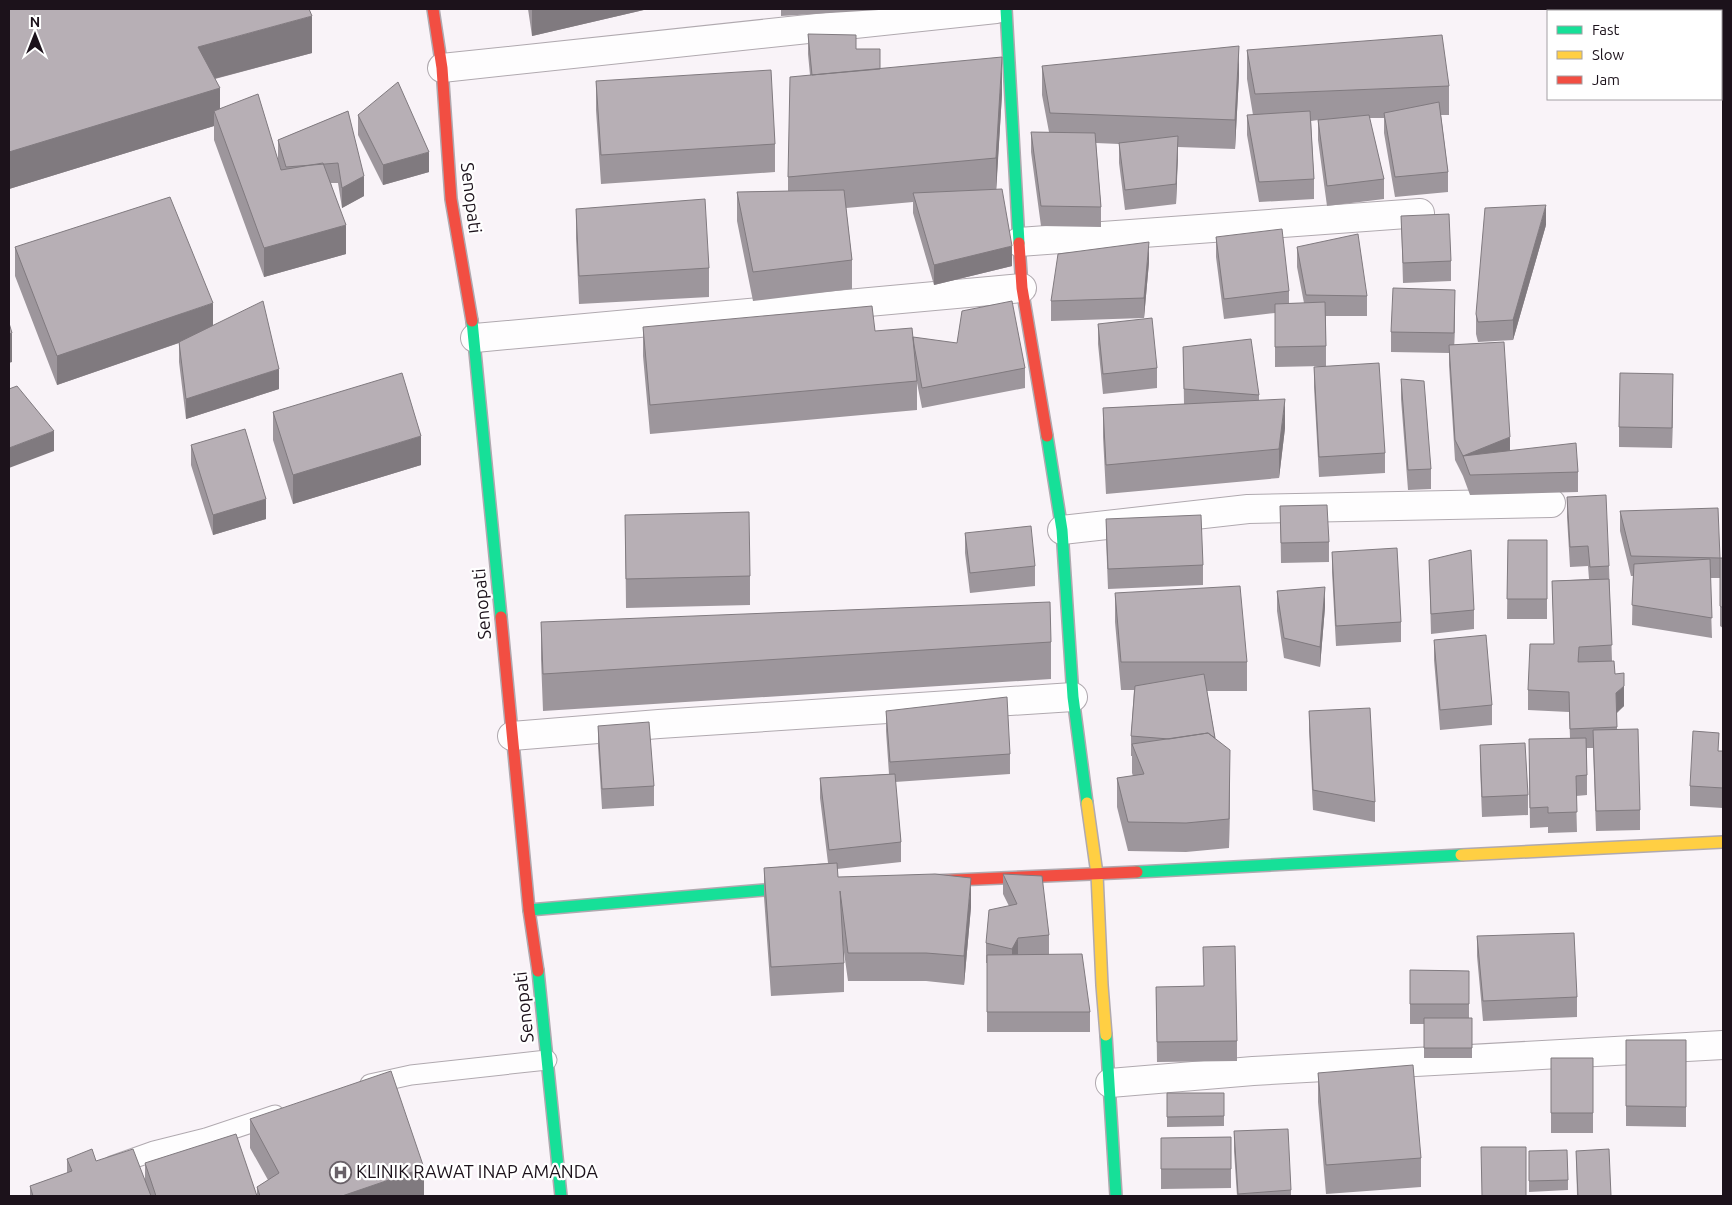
<svg xmlns="http://www.w3.org/2000/svg" width="1732" height="1205" viewBox="0 0 1732 1205" font-family="Ubuntu,sans-serif">
<style>
.lines{fill:none;stroke-linecap:round;stroke-linejoin:round}
.lane-casing{stroke:#b0a9af;stroke-width:21}
.street-casing{stroke:#b0a9af;stroke-width:30}
.fast-casing{stroke:#b0a9af;stroke-width:14}
.slow-casing{stroke:#b0a9af;stroke-width:14}
.jam-casing{stroke:#b0a9af;stroke-width:14}
.lane{stroke:#fefdfe;stroke-width:19}
.street{stroke:#fefdfe;stroke-width:28}
.fast{stroke:#16e098;stroke-width:11}
.slow{stroke:#ffcf43;stroke-width:11}
.jam{stroke:#f24e42;stroke-width:11}
.wall{fill:#9d969c}
.shaded-wall{fill:#807a7f}
.building{fill:#b7afb5;stroke:#807a7f}
.labels{text-anchor:middle;stroke-width:4.5;stroke-linejoin:round;paint-order:stroke}
.street-label{font-size:18px;fill:#1c121b;stroke:#fff}
.poi-label{font-size:18px;fill:#1c121b;stroke:#fff;text-anchor:start}
</style>
<rect width="100%" height="100%" fill="#f9f3f8"/>
<g class="lines">
<defs>
<path id="lane" d="M 370,1084 L 411,1075 L 547,1060
M 112,1166 L 154,1151 L 206,1138 L 275,1115"/>
<path id="street" d="M 442,68 L 996,9
M 1019,242 L 1420,213
M 475,338 L 1022,288
M 1062,530 L 1248,509 L 1551,503
M 512,736 L 659,724 L 1073,697
M 1110,1083 L 1253,1071 L 1723,1045"/>
<path id="fast" d="M 1006,9 L 1019,243
M 472,321 L 501,617
M 1047,436 L 1062,530 L 1073,697 L 1087,803
M 1137,872 L 1461,855
M 529,910 L 800,887
M 538,971 L 561,1196
M 1106,1035 L 1116,1196"/>
<path id="slow" d="M 1087,803 L 1097,874 L 1102,985 L 1106,1035
M 1461,855 L 1723,842"/>
<path id="jam" d="M 433,9 L 442,68 L 451,199 L 472,321
M 1019,243 L 1022,288 L 1047,436
M 501,617 L 529,910 L 538,971
M 933,881 L 1137,872"/>
</defs>
<!-- lane casing -->
<use href="#lane" class="lane-casing"/>
<!-- street casing -->
<use href="#street" class="street-casing"/>
<!-- fast casing -->
<use href="#fast" class="fast-casing"/>
<!-- slow casing -->
<use href="#slow" class="slow-casing"/>
<!-- jam casing -->
<use href="#jam" class="jam-casing"/>
<!-- lane -->
<use href="#lane" class="lane"/>
<!-- street -->
<use href="#street" class="street"/>
<!-- fast -->
<use href="#fast" class="fast"/>
<!-- slow -->
<use href="#slow" class="slow"/>
<!-- jam -->
<use href="#jam" class="jam"/>
</g>
<!-- wall -->
<path class="wall" d="M 9,9 L 312,53 L 215,79 L 220,109 L 281,170 L 278,160 L 278,140 L 348,111 L 364,196 L 342,208 L 338,183 L 331,183 L 346,254 L 264,277 L 214,140 L 214,126 L 9,189 Z
M 528,9 L 648,9 L 532,36 Z
M 781,9 L 895,9 L 781,16 Z
M 808,34 L 856,49 L 880,69 L 1002,94 L 996,189 L 1012,266 L 934,285 L 913,213 L 913,202 L 846,208 L 852,260 L 852,289 L 753,301 L 737,221 L 737,192 L 788,191 L 788,177 L 810,75 L 808,54 Z
M 1247,50 L 1449,86 L 1449,115 L 1441,115 L 1448,172 L 1448,192 L 1395,197 L 1384,133 L 1384,118 L 1369,118 L 1384,179 L 1384,199 L 1327,206 L 1318,140 L 1318,120 L 1311,121 L 1314,179 L 1314,199 L 1259,202 L 1247,135 L 1247,115 L 1253,115 L 1247,79 Z
M 1042,66 L 1239,75 L 1235,149 L 1178,147 L 1176,204 L 1125,210 L 1119,163 L 1119,144 L 1096,143 L 1101,207 L 1101,227 L 1041,226 L 1031,152 L 1031,132 L 1049,132 L 1042,95 Z
M 596,81 L 775,144 L 775,172 L 601,184 L 596,110 Z
M 358,115 L 429,172 L 383,185 L 358,135 Z
M 576,209 L 709,268 L 709,297 L 579,304 L 576,238 Z
M 1401,216 L 1451,261 L 1451,281 L 1403,283 Z
M 1546,225 L 1513,340 L 1478,342 L 1476,334 L 1476,314 Z
M 1216,237 L 1289,291 L 1289,303 L 1304,303 L 1297,267 L 1297,247 L 1367,296 L 1367,316 L 1326,316 L 1326,366 L 1385,453 L 1385,473 L 1319,477 L 1314,387 L 1314,367 L 1322,366 L 1275,367 L 1275,313 L 1224,319 L 1216,257 Z
M 15,247 L 213,325 L 279,389 L 186,419 L 179,362 L 179,343 L 57,385 L 15,276 Z
M 1149,262 L 1144,318 L 1051,321 L 1051,301 Z
M 1455,310 L 1454,345 L 1510,451 L 1578,472 L 1578,492 L 1470,495 L 1463,476 L 1455,460 L 1449,365 L 1449,353 L 1391,352 L 1391,332 Z
M 1098,324 L 1157,368 L 1157,388 L 1103,394 L 1098,344 Z
M 643,327 L 913,337 L 1025,368 L 1025,388 L 922,408 L 917,383 L 917,410 L 650,434 L 643,356 Z
M 1183,347 L 1259,395 L 1259,400 L 1285,428 L 1279,478 L 1106,494 L 1103,437 L 1103,408 L 1184,404 Z
M 1401,379 L 1431,469 L 1431,489 L 1408,490 L 1401,399 Z
M 1673,394 L 1672,448 L 1619,447 L 1619,427 Z
M 273,412 L 421,465 L 293,504 L 273,440 Z
M 191,445 L 266,519 L 213,535 L 191,465 Z
M 1567,497 L 1609,566 L 1612,661 L 1615,674 L 1624,706 L 1617,713 L 1617,729 L 1640,810 L 1640,830 L 1596,831 L 1593,748 L 1587,748 L 1587,795 L 1576,796 L 1577,832 L 1548,833 L 1548,827 L 1530,828 L 1529,759 L 1570,738 L 1569,712 L 1528,710 L 1528,690 L 1554,644 L 1552,581 L 1589,579 L 1588,566 L 1570,567 L 1567,517 Z
M 1280,506 L 1329,542 L 1329,562 L 1281,563 Z
M 1620,511 L 1720,558 L 1723,558 L 1723,628 L 1720,626 L 1720,578 L 1710,578 L 1712,638 L 1632,625 L 1633,576 L 1631,576 L 1620,531 Z
M 625,515 L 750,576 L 750,605 L 626,608 Z
M 1106,519 L 1203,565 L 1203,585 L 1108,589 L 1106,539 Z
M 965,533 L 1035,566 L 1035,586 L 970,593 L 965,553 Z
M 1508,540 L 1547,540 L 1547,619 L 1507,619 Z
M 1332,552 L 1401,622 L 1401,642 L 1336,646 L 1332,572 Z
M 1429,560 L 1474,610 L 1474,629 L 1431,634 Z
M 1277,591 L 1325,607 L 1320,667 L 1284,658 L 1277,611 Z
M 1115,593 L 1247,662 L 1247,691 L 1207,691 L 1215,738 L 1230,779 L 1229,848 L 1186,852 L 1128,851 L 1117,807 L 1117,778 L 1133,776 L 1132,773 L 1132,756 L 1131,756 L 1131,736 L 1134,690 L 1121,690 L 1115,622 Z
M 541,622 L 1051,642 L 1051,679 L 543,711 L 541,659 Z
M 1434,640 L 1492,705 L 1492,725 L 1440,730 L 1434,660 Z
M 886,711 L 1010,754 L 1010,774 L 895,782 L 901,842 L 901,862 L 837,869 L 838,877 L 971,907 L 964,985 L 926,981 L 848,981 L 843,945 L 844,963 L 844,992 L 771,996 L 764,897 L 764,868 L 828,863 L 820,798 L 820,778 L 889,774 L 886,731 Z
M 1309,711 L 1375,802 L 1375,822 L 1313,810 L 1309,731 Z
M 598,726 L 654,786 L 654,806 L 602,809 L 598,746 Z
M 1480,745 L 1528,795 L 1528,815 L 1482,817 L 1480,765 Z
M 1723,751 L 1723,808 L 1690,806 L 1690,786 Z
M 1003,874 L 1049,935 L 1049,954 L 1090,1012 L 1090,1032 L 987,1032 L 987,963 L 986,963 L 986,943 L 1009,906 L 1003,894 Z
M 1477,936 L 1577,997 L 1577,1017 L 1483,1021 L 1477,956 Z
M 1410,970 L 1469,971 L 1469,1018 L 1472,1018 L 1472,1058 L 1424,1058 L 1424,1024 L 1410,1024 Z
M 1156,987 L 1237,1041 L 1237,1061 L 1157,1062 Z
M 1626,1040 L 1686,1040 L 1686,1127 L 1626,1126 Z
M 1551,1058 L 1593,1058 L 1593,1133 L 1551,1133 Z
M 1318,1073 L 1421,1158 L 1421,1187 L 1326,1194 L 1318,1102 Z
M 1167,1093 L 1224,1093 L 1224,1126 L 1167,1127 Z
M 250,1119 L 424,1196 L 30,1196 L 30,1186 L 67,1173 L 67,1159 L 96,1161 L 145,1182 L 145,1163 L 257,1196 L 257,1187 L 268,1180 L 250,1148 Z
M 1234,1131 L 1291,1190 L 1291,1196 L 1237,1196 L 1234,1151 Z
M 1231,1137 L 1231,1188 L 1161,1189 L 1161,1138 Z
M 1529,1151 L 1568,1180 L 1568,1190 L 1529,1192 Z
M 1576,1151 L 1611,1196 L 1577,1196 Z"/>
<!-- shaded-wall -->
<path class="shaded-wall" d="M 532,9 L 648,9 L 532,36 Z
M 312,16 L 312,53 L 198,83 L 198,47 Z
M 1239,46 L 1239,75 L 1235,149 L 1235,120 Z
M 1002,57 L 1002,94 L 996,194 L 996,158 Z
M 220,88 L 220,124 L 214,111 L 214,126 L 9,189 L 9,152 Z
M 1178,136 L 1178,156 L 1176,204 L 1176,184 Z
M 429,152 L 429,172 L 383,185 L 383,165 Z
M 364,176 L 364,196 L 342,208 L 342,188 Z
M 1546,205 L 1546,225 L 1513,340 L 1513,320 Z
M 346,225 L 346,254 L 264,277 L 264,248 Z
M 1149,242 L 1149,262 L 1144,318 L 1144,298 Z
M 1012,246 L 1012,266 L 934,285 L 934,265 Z
M 1455,290 L 1455,310 L 1454,353 L 1454,333 Z
M 213,303 L 213,331 L 57,385 L 57,356 Z
M 12,333 L 12,362 L 9,363 L 9,334 Z
M 279,369 L 279,389 L 186,419 L 186,399 Z
M 1673,374 L 1673,394 L 1672,448 L 1672,428 Z
M 1285,399 L 1285,428 L 1279,478 L 1279,449 Z
M 54,431 L 54,451 L 9,468 L 9,448 Z
M 421,436 L 421,465 L 293,504 L 293,475 Z
M 1510,437 L 1510,457 L 1463,456 Z
M 266,499 L 266,519 L 213,535 L 213,515 Z
M 1325,587 L 1325,607 L 1320,667 L 1320,647 Z
M 1624,686 L 1624,706 L 1616,713 L 1616,693 Z
M 1230,750 L 1230,779 L 1229,848 L 1229,819 Z
M 971,878 L 971,907 L 964,985 L 964,956 Z
M 1018,938 L 1018,958 L 1012,969 L 1012,949 Z
M 424,1168 L 424,1196 L 342,1196 Z"/>
<!-- building -->
<path class="building" d="M 9,9 L 309,9 L 312,16 L 198,47 L 220,88 L 9,152 Z
M 808,34 L 856,35 L 856,49 L 880,49 L 880,69 L 812,75 Z
M 1442,35 L 1449,86 L 1255,94 L 1247,50 Z
M 1239,46 L 1235,120 L 1050,113 L 1042,66 Z
M 1002,57 L 996,158 L 788,177 L 790,77 Z
M 771,70 L 775,144 L 601,155 L 596,81 Z
M 398,82 L 429,152 L 383,165 L 358,115 Z
M 258,94 L 281,170 L 323,163 L 346,225 L 264,248 L 214,111 Z
M 1439,102 L 1448,172 L 1395,177 L 1384,113 Z
M 348,111 L 364,176 L 342,188 L 338,163 L 286,167 L 278,140 Z
M 1310,111 L 1314,179 L 1259,182 L 1247,115 Z
M 1369,115 L 1384,179 L 1327,186 L 1318,120 Z
M 1031,132 L 1095,133 L 1101,207 L 1041,206 Z
M 1178,136 L 1176,184 L 1125,190 L 1119,143 Z
M 1002,189 L 1012,246 L 934,265 L 913,193 Z
M 844,190 L 852,260 L 753,272 L 737,192 Z
M 170,197 L 213,303 L 57,356 L 15,247 Z
M 705,199 L 709,268 L 579,276 L 576,209 Z
M 1546,205 L 1513,320 L 1478,322 L 1476,314 L 1485,208 Z
M 1449,214 L 1451,261 L 1403,263 L 1401,216 Z
M 1282,229 L 1289,291 L 1224,299 L 1216,237 Z
M 1358,234 L 1367,296 L 1306,295 L 1297,247 Z
M 1149,242 L 1144,298 L 1051,301 L 1058,254 Z
M 1393,288 L 1455,290 L 1454,333 L 1391,332 Z
M 263,301 L 279,369 L 186,399 L 179,342 Z
M 1012,301 L 1025,368 L 922,388 L 914,345 L 913,337 L 957,343 L 962,311 Z
M 1325,302 L 1326,346 L 1275,347 L 1275,304 Z
M 872,306 L 875,331 L 912,328 L 917,381 L 650,405 L 643,327 Z
M 1152,318 L 1157,368 L 1103,374 L 1098,324 Z
M 9,323 L 12,333 L 9,334 Z
M 1251,339 L 1259,395 L 1184,389 L 1183,347 Z
M 1504,342 L 1510,437 L 1463,456 L 1455,440 L 1449,345 Z
M 1379,363 L 1385,453 L 1319,457 L 1314,367 Z
M 402,373 L 421,436 L 293,475 L 273,412 Z
M 1620,373 L 1673,374 L 1672,428 L 1619,427 Z
M 1401,379 L 1424,381 L 1431,469 L 1408,470 Z
M 17,386 L 54,431 L 9,448 L 9,389 Z
M 1285,399 L 1279,449 L 1106,465 L 1103,408 Z
M 245,429 L 266,499 L 213,515 L 191,445 Z
M 1576,443 L 1578,472 L 1470,475 L 1463,456 Z
M 1606,495 L 1609,566 L 1590,567 L 1588,546 L 1570,547 L 1567,497 Z
M 1327,505 L 1329,542 L 1281,543 L 1280,506 Z
M 1718,508 L 1720,558 L 1723,558 L 1723,608 L 1720,606 L 1720,558 L 1631,556 L 1620,511 Z
M 749,512 L 750,576 L 626,579 L 625,515 Z
M 1201,515 L 1203,565 L 1108,569 L 1106,519 Z
M 1031,526 L 1035,566 L 970,573 L 965,533 Z
M 1508,540 L 1547,540 L 1547,599 L 1507,599 Z
M 1397,548 L 1401,622 L 1336,626 L 1332,552 Z
M 1471,550 L 1474,610 L 1431,614 L 1429,560 Z
M 1710,559 L 1712,618 L 1632,605 L 1634,564 Z
M 1609,579 L 1612,645 L 1579,647 L 1578,662 L 1614,661 L 1615,674 L 1624,673 L 1624,686 L 1616,693 L 1617,727 L 1570,729 L 1569,692 L 1528,690 L 1530,644 L 1554,644 L 1552,581 Z
M 1240,586 L 1247,662 L 1121,662 L 1115,593 Z
M 1325,587 L 1320,647 L 1284,638 L 1277,591 Z
M 1050,602 L 1051,642 L 543,674 L 541,622 Z
M 1486,635 L 1492,705 L 1440,710 L 1434,640 Z
M 1204,674 L 1215,738 L 1208,733 L 1169,739 L 1131,736 L 1135,686 Z
M 1007,697 L 1010,754 L 890,762 L 886,711 Z
M 1370,708 L 1375,802 L 1313,790 L 1309,711 Z
M 649,722 L 654,786 L 602,789 L 598,726 Z
M 1638,729 L 1640,810 L 1596,811 L 1593,730 Z
M 1693,731 L 1719,733 L 1718,751 L 1723,751 L 1723,788 L 1690,786 Z
M 1208,733 L 1230,750 L 1229,819 L 1186,823 L 1128,822 L 1117,778 L 1144,774 L 1132,744 Z
M 1586,738 L 1587,775 L 1576,776 L 1577,812 L 1548,813 L 1548,807 L 1530,808 L 1529,739 Z
M 1525,743 L 1528,795 L 1482,797 L 1480,745 Z
M 895,774 L 901,842 L 829,850 L 820,778 Z
M 837,863 L 838,877 L 935,874 L 971,878 L 964,956 L 926,953 L 848,953 L 840,891 L 844,963 L 771,967 L 764,868 Z
M 1003,874 L 1042,876 L 1049,935 L 1018,938 L 1012,949 L 986,943 L 989,910 L 1017,904 Z
M 1574,933 L 1577,997 L 1483,1001 L 1477,936 Z
M 1235,946 L 1237,1041 L 1157,1042 L 1156,987 L 1204,986 L 1203,947 Z
M 1082,954 L 1090,1012 L 987,1012 L 987,955 Z
M 1410,970 L 1469,971 L 1469,1004 L 1410,1004 Z
M 1424,1018 L 1472,1018 L 1472,1048 L 1424,1048 Z
M 1626,1040 L 1686,1040 L 1686,1107 L 1626,1106 Z
M 1551,1058 L 1593,1058 L 1593,1113 L 1551,1113 Z
M 1413,1065 L 1421,1158 L 1326,1165 L 1318,1073 Z
M 391,1071 L 424,1168 L 342,1196 L 260,1196 L 257,1187 L 279,1173 L 250,1119 Z
M 1167,1093 L 1224,1093 L 1224,1116 L 1167,1117 Z
M 1288,1129 L 1291,1190 L 1238,1194 L 1234,1131 Z
M 236,1134 L 257,1196 L 156,1196 L 145,1163 Z
M 1231,1137 L 1231,1169 L 1161,1169 L 1161,1138 Z
M 1481,1147 L 1526,1147 L 1526,1196 L 1482,1196 Z
M 92,1149 L 96,1161 L 133,1149 L 151,1196 L 33,1196 L 30,1186 L 72,1171 L 67,1159 Z
M 1609,1149 L 1611,1196 L 1578,1196 L 1576,1151 Z
M 1567,1150 L 1568,1180 L 1529,1181 L 1529,1151 Z"/>
<!-- icons -->
<defs>
<symbol id="hospital-ring" viewBox="-11 -11 22 22"><circle r="9.5" fill="#fff" stroke="#696168" stroke-width="1.5"/><path d="M-5-5h3v3.5h4V-5h3V5h-3V1.5h-4V5h-3Z" fill="#696168"/></symbol>
</defs>
<g fill-rule="evenodd">
<use href="#hospital-ring" x="328" y="1160" width="25" height="25"/>
</g>
<g class="labels">
<!-- street labels -->
<g class="street-label">
<text transform="translate(471 198) rotate(83)" y="6">Senopati</text>
<text transform="translate(482 604) rotate(-95)" y="6">Senopati</text>
<text transform="translate(524 1007) rotate(-96)" y="6">Senopati</text>
</g>
<!-- poi labels -->
<g class="poi-label">
<text x="356" y="1178">KLINIK RAWAT INAP AMANDA</text>
</g>
</g>
<!-- border -->
<rect width="1732" height="1205" fill="none" stroke="#1c121b" stroke-width="20"/>
<!-- legend -->
<rect x="1547" y="10" width="175" height="90" fill="#ffffff" stroke="#a4a0a4"/>
<rect x="1557" y="26" width="25" height="8" fill="#16e098" stroke="#a4a0a4"/>
<text x="1592" y="35" font-size="15" fill="#1c121b">Fast</text>
<rect x="1557" y="51" width="25" height="8" fill="#ffcf43" stroke="#a4a0a4"/>
<text x="1592" y="60" font-size="15" fill="#1c121b">Slow</text>
<rect x="1557" y="76" width="25" height="8" fill="#f24e42" stroke="#a4a0a4"/>
<text x="1592" y="85" font-size="15" fill="#1c121b">Jam</text>
<!-- north arrow -->
<g transform="translate(35 35)" stroke="#ffffff" stroke-width="4" paint-order="stroke">
<path d="M0-4L9 19L0 12L-9 19Z" fill="#1c121b"/>
<text y="-8" font-size="14" font-weight="bold" text-anchor="middle" fill="#1c121b">N</text>
</g>
</svg>
